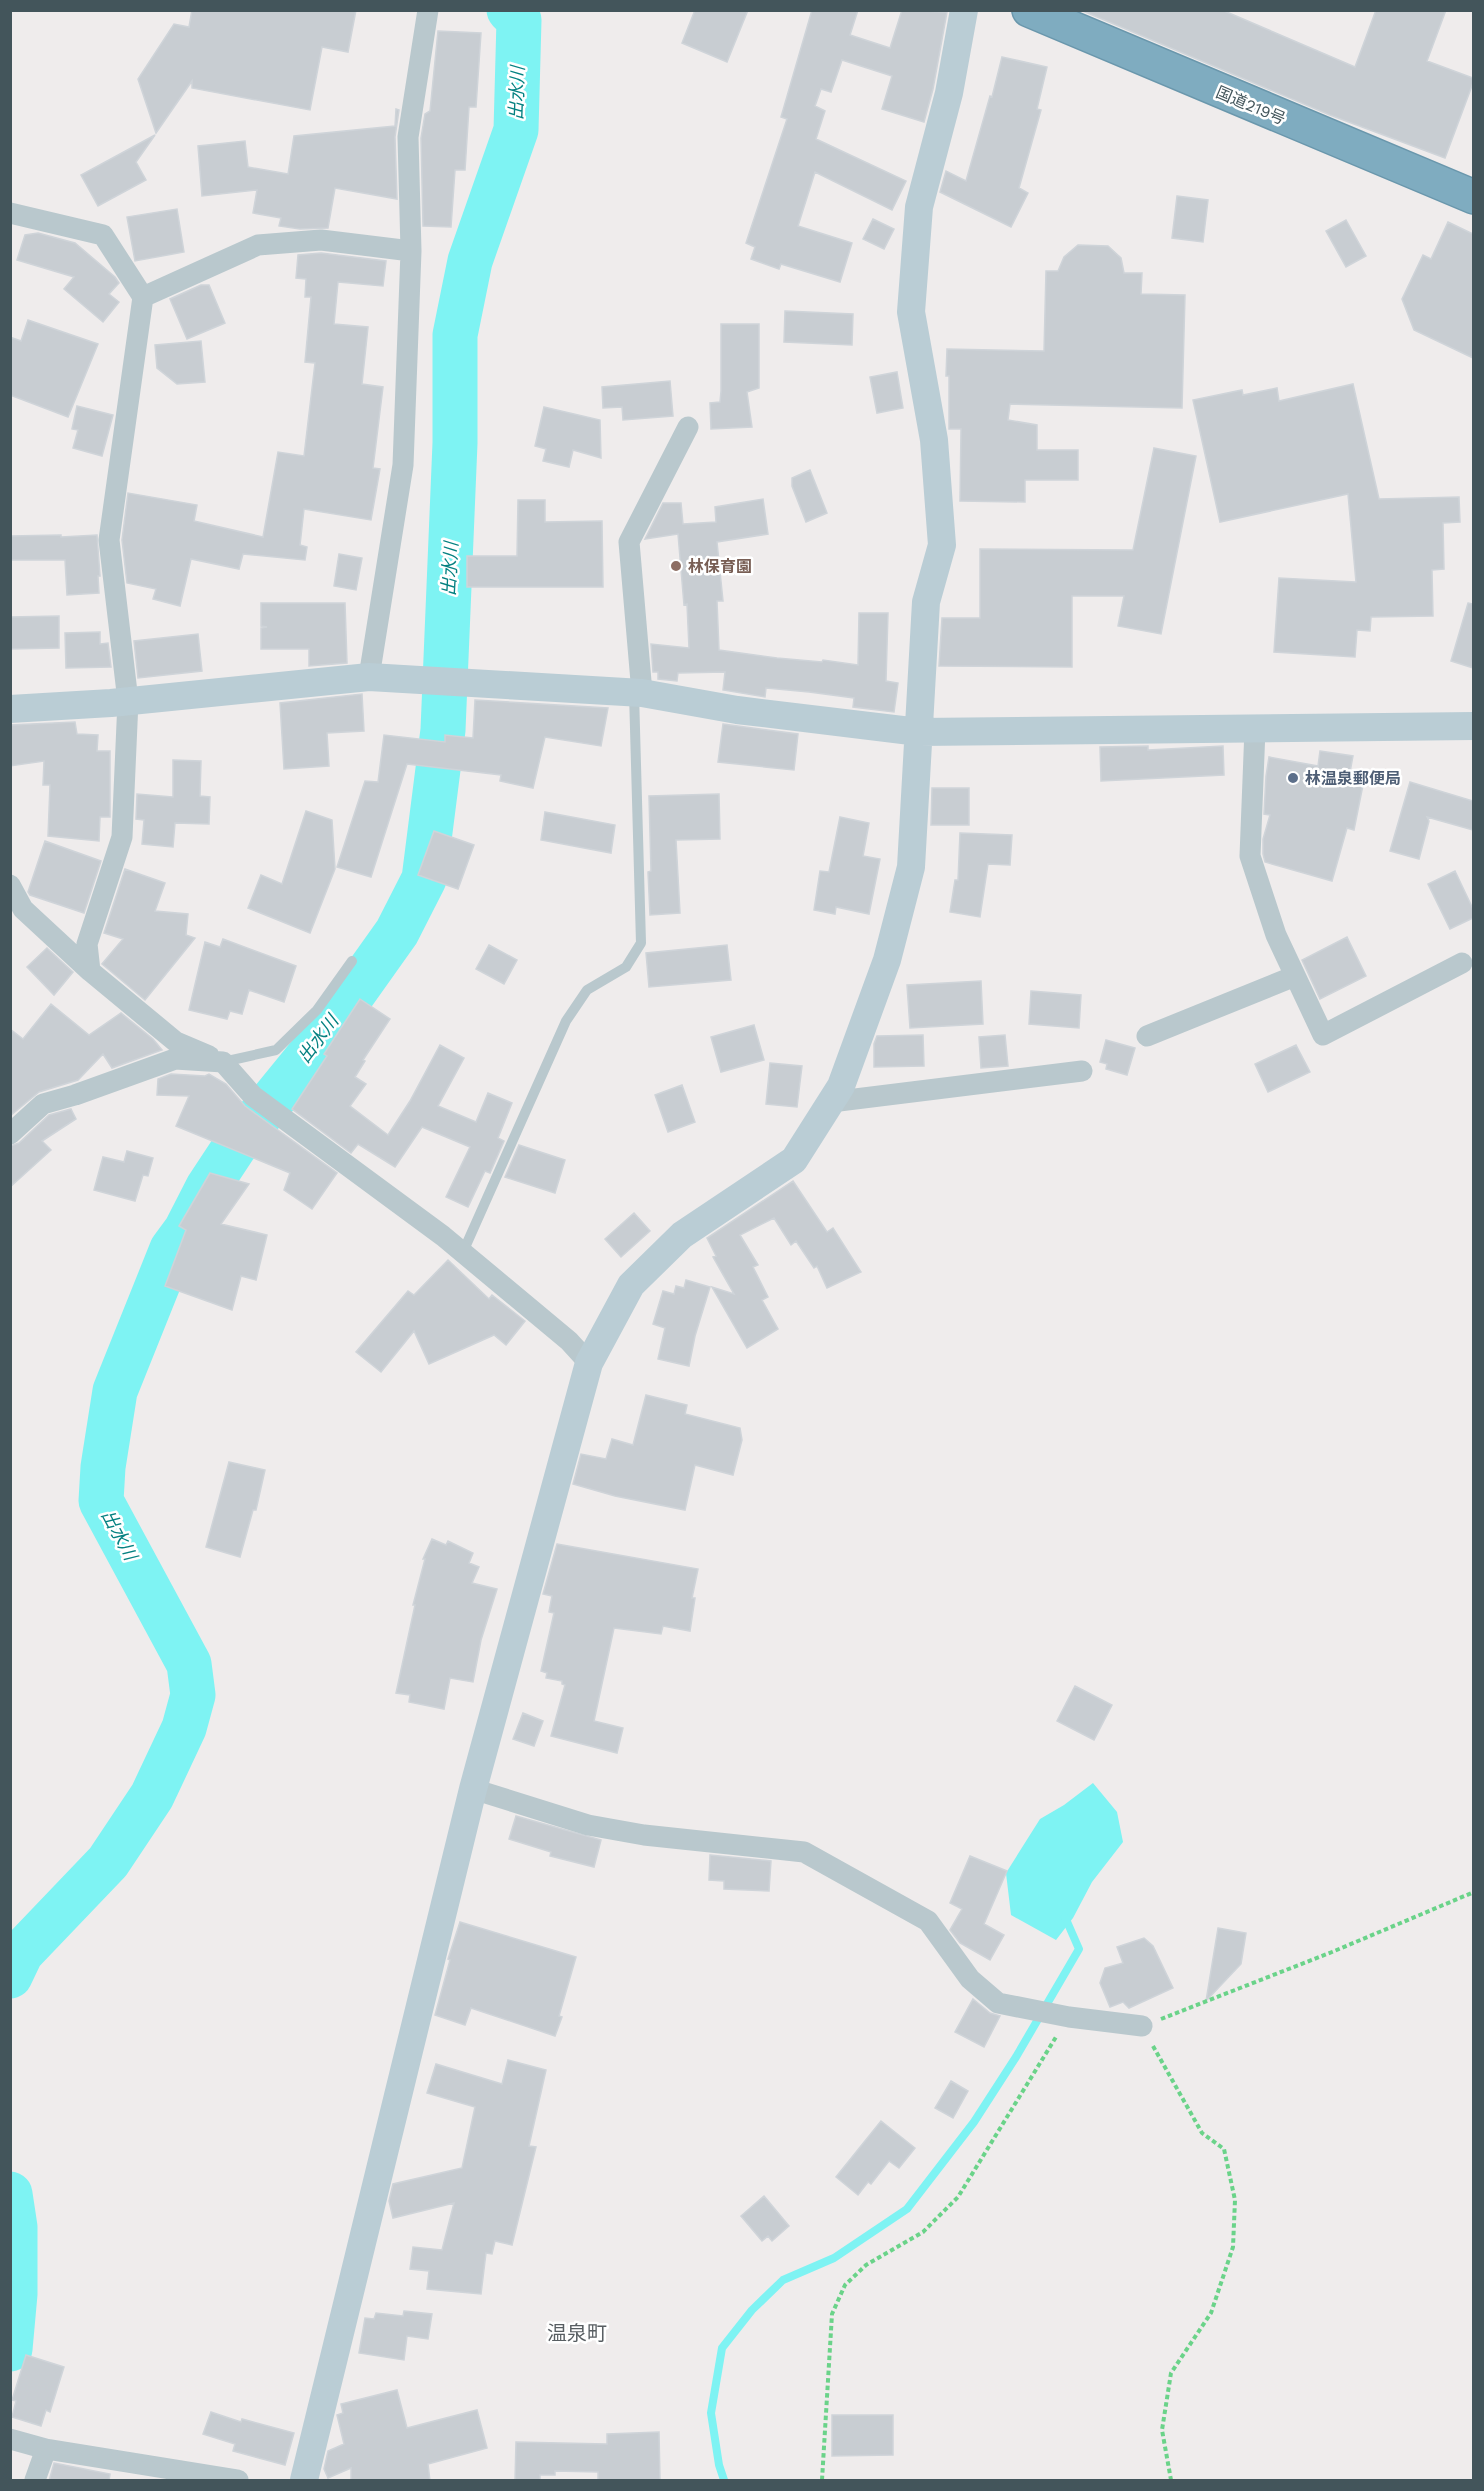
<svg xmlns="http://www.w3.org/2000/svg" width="1484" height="2491" viewBox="0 0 1484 2491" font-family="'Work Sans','Noto Sans JP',sans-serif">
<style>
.water{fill:#7ef3f3}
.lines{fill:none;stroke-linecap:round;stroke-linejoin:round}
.stream{stroke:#7ef3f3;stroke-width:8}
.river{stroke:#7ef3f3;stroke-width:45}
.building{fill:#c8cdd2;stroke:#cfd4d9;stroke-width:1.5}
.highway-casing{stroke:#6a97ac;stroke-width:36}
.path{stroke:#6ad389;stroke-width:4;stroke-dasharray:4.5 3;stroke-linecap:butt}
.lane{stroke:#b9c8cd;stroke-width:10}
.street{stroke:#b9c8cd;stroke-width:21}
.secondary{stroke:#bacdd5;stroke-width:28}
.highway{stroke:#7facc0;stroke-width:33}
.education-dot{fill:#8d6e63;stroke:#fff;stroke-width:2}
.service-dot{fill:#5c6f8a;stroke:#fff;stroke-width:2}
.labels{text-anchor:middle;stroke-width:5;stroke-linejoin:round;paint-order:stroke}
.street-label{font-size:16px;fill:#43555b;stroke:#fff}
.education-label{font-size:16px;font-weight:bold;fill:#785e54;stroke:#fff;text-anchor:start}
.service-label{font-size:16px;font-weight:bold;fill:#4e5e75;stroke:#fff;text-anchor:start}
.water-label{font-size:18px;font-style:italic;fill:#058181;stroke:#fff}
.quarter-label{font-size:20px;fill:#585e62;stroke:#fff}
</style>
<rect width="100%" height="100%" fill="#efecec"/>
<!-- water -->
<path class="water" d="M 1093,1783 L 1117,1812 L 1123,1842 L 1092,1882 L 1073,1918 L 1056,1940 L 1011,1915 L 1006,1873 L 1040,1819 L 1064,1805 Z"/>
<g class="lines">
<!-- stream -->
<path class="stream" d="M 724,2480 L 719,2465 L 711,2413 L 722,2348 L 752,2310 L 783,2280 L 834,2258 L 907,2209 L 974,2122 L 1016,2057 L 1079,1949 L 1065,1917"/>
<!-- river -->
<path class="river" d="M 10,1976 L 21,1953 L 108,1862 L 152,1796 L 184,1728 L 193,1695 L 189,1664 L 101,1501 L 103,1467 L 115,1391 L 172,1249 L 186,1230 L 208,1187 L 235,1146 L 311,1053 L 397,932 L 424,879 L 443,730 L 455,443 L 455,335 L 470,261 L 516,130 L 519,20 L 509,10
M 10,2194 L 15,2227 L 15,2294 L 10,2349"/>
</g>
<!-- building -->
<path class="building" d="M 192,10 L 356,10 L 348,52 L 322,47 L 310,110 L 192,88 L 192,81 L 156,133 L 138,79 L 174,24 L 189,27 Z
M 695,10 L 748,10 L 727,62 L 682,43 Z
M 812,10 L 858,10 L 850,35 L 890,48 L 902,10 L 947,12 L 933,89 L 924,122 L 882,109 L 892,76 L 842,60 L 831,92 L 821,89 L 815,106 L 825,111 L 816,139 L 906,181 L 892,210 L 815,172 L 798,226 L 852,243 L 840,282 L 781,264 L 779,269 L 751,259 L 755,247 L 746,243 L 787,119 L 781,117 Z
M 1222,10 L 1355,67 L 1376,10 L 1446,10 L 1427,61 L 1473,78 L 1473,83 L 1445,158 L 1330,115 L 1083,11 Z
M 438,31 L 481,33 L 476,107 L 469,107 L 465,170 L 455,170 L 451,227 L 423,226 L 421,138 L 425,114 L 430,111 Z
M 1002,57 L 1047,67 L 1037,109 L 1041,110 L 1019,188 L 1028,193 L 1011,227 L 940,192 L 946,171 L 966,181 L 990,96 L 992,97 Z
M 396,109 L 399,110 L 395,137 L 397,199 L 335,188 L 328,228 L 300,229 L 279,226 L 281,218 L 253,213 L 257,190 L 202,196 L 198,146 L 245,141 L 248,167 L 288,174 L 294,136 L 395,126 Z
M 155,135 L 136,162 L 146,180 L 98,206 L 81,175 Z
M 1177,196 L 1208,200 L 1203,242 L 1172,238 Z
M 177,209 L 184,252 L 135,261 L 127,217 Z
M 873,219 L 894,229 L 884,249 L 863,239 Z
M 1346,220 L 1366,256 L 1346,267 L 1326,231 Z
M 1448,222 L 1473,234 L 1473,358 L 1414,330 L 1402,299 L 1423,255 L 1431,259 Z
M 38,233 L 75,243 L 115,277 L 119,283 L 109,294 L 119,302 L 103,322 L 64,289 L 74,277 L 17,260 L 25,235 Z
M 1078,245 L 1108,246 L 1121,258 L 1124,273 L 1142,273 L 1141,294 L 1185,295 L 1182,408 L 1010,404 L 1008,420 L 1037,425 L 1037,450 L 1078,450 L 1078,480 L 1025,480 L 1025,502 L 960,501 L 961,429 L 949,429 L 949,376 L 946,376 L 947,349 L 1044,351 L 1046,271 L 1058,271 L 1064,257 Z
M 321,253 L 386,261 L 383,286 L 338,282 L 334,324 L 368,327 L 362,384 L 383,387 L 373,468 L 380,469 L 371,520 L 304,509 L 300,545 L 307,547 L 305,560 L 243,554 L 239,569 L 191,559 L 180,606 L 153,599 L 156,589 L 127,583 L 122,540 L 128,493 L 197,505 L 194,521 L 263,537 L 278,452 L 304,456 L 315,363 L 305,362 L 311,297 L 305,297 L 306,279 L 296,278 L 298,255 Z
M 201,285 L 209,285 L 225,323 L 187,339 L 170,299 Z
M 785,311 L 853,314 L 852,345 L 784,342 Z
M 28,320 L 98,344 L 68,417 L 10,395 L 10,337 L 21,341 Z
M 721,324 L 759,324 L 759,388 L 747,392 L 752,427 L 711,429 L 710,403 L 720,402 L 721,391 Z
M 201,341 L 205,382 L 177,384 L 157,368 L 155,345 Z
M 897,372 L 903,408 L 877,413 L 870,377 Z
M 670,381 L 673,416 L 623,420 L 622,407 L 603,408 L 602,387 Z
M 1353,384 L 1379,499 L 1459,497 L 1460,522 L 1443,523 L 1444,569 L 1432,570 L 1433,616 L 1371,617 L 1370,631 L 1357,630 L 1355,657 L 1274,652 L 1279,578 L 1356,582 L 1348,494 L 1220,522 L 1193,400 L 1242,390 L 1243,395 L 1277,388 L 1279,401 Z
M 77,406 L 113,415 L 102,456 L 73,448 L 78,430 L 72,429 Z
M 544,407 L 600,420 L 601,458 L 573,450 L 569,467 L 543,461 L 546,449 L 535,446 Z
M 1154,448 L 1196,456 L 1161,634 L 1118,626 L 1124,596 L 1072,596 L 1072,667 L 939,666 L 942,618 L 980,618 L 980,549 L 1133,550 Z
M 810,470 L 827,513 L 806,522 L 792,486 L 792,478 Z
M 763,499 L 768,534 L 717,542 L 723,601 L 717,601 L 719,650 L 777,658 L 822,662 L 823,660 L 858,665 L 859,613 L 888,613 L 886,681 L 898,683 L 894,712 L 853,707 L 854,698 L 809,692 L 766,688 L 765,697 L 723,690 L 725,672 L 678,673 L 677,681 L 658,679 L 658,672 L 653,672 L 651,644 L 689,648 L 687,604 L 684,605 L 678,534 L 645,539 L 663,503 L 681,503 L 683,524 L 716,522 L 715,507 Z
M 518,500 L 545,500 L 545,522 L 602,521 L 603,587 L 467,587 L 467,556 L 517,556 Z
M 61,535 L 61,537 L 97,535 L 100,576 L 98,576 L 99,593 L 67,595 L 65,560 L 10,560 L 10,536 Z
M 339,554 L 362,558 L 356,590 L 334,586 Z
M 261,603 L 345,603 L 347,663 L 309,666 L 309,649 L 261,649 L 261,628 L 267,627 L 261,626 Z
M 1468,603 L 1473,604 L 1473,668 L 1451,661 Z
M 59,616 L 59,648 L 10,649 L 10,617 Z
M 100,632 L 100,644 L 108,643 L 111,667 L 66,668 L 65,633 Z
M 198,634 L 202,671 L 138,678 L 134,641 Z
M 362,694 L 364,731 L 327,733 L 329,766 L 284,769 L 280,703 Z
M 475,700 L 608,708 L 601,746 L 545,737 L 533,788 L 500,781 L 501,775 L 407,764 L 371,877 L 337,867 L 365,781 L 378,782 L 384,735 L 445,742 L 445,735 L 473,738 Z
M 75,722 L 77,734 L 98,735 L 97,751 L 110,751 L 110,817 L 100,817 L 99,841 L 48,836 L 50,785 L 43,785 L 44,761 L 10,766 L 10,725 Z
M 723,724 L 798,734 L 794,770 L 718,762 Z
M 1148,746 L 1148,750 L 1223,746 L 1224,775 L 1101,781 L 1100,747 Z
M 1320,751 L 1353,756 L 1350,772 L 1365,775 L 1354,830 L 1347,828 L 1332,881 L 1265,862 L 1263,854 L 1263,839 L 1270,815 L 1264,814 L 1266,776 L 1269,757 L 1318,766 Z
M 173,760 L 201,761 L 200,796 L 210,797 L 209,824 L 175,823 L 173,847 L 142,844 L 144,820 L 136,819 L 137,794 L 173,797 Z
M 1410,782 L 1473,801 L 1473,830 L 1427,817 L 1429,821 L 1419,859 L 1390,851 Z
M 932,788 L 969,788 L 969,825 L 931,825 Z
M 719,794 L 720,839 L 676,840 L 680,913 L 650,915 L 648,872 L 651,871 L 649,796 Z
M 306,811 L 332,820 L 335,869 L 310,933 L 248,908 L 261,875 L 282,884 Z
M 545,812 L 615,825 L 611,853 L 541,840 Z
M 840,817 L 869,823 L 863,856 L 880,859 L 869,914 L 836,907 L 835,914 L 814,910 L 820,871 L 829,872 Z
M 434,831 L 474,845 L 458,889 L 418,875 Z
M 960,833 L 1012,835 L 1010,865 L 988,864 L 980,917 L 950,912 L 955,880 L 958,880 Z
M 45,841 L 101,861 L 84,913 L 30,895 L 28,892 Z
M 125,869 L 165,883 L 155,911 L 188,914 L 186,935 L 195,938 L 145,1000 L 102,964 L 123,939 L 104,933 Z
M 1455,871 L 1473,909 L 1473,918 L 1450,929 L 1428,884 Z
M 1347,937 L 1366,976 L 1320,999 L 1302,960 Z
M 223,939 L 296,966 L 284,1002 L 249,990 L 242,1014 L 230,1011 L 227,1019 L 189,1010 L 205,942 L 220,947 Z
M 489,945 L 517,960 L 504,984 L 476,969 Z
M 727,945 L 731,980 L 649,987 L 646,953 Z
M 47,948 L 73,972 L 54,995 L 27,967 Z
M 981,981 L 983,1024 L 910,1028 L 907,985 Z
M 1031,991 L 1081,995 L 1079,1028 L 1029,1024 Z
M 360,999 L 390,1019 L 363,1060 L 365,1061 L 355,1077 L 366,1084 L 350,1106 L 388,1135 L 410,1101 L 440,1045 L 464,1058 L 438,1106 L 476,1122 L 488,1093 L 512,1103 L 498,1138 L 504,1141 L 490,1173 L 485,1171 L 468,1207 L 446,1197 L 470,1147 L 422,1127 L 395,1167 L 358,1144 L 351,1153 L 292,1109 L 327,1056 L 324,1054 Z
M 51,1004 L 89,1035 L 121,1013 L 153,1039 L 162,1050 L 112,1068 L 103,1054 L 78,1080 L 39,1092 L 10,1116 L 10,1029 L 23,1039 Z
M 754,1025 L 764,1060 L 721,1072 L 711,1037 Z
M 923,1035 L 924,1066 L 874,1067 L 874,1044 L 877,1036 Z
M 1005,1035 L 1008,1066 L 981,1068 L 979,1037 Z
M 1106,1040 L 1135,1048 L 1127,1075 L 1106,1069 L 1107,1064 L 1100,1062 Z
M 1296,1045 L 1310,1072 L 1268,1092 L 1255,1064 Z
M 770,1063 L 802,1066 L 797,1107 L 766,1104 Z
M 171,1074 L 205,1076 L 209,1074 L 226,1084 L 245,1106 L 337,1173 L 312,1209 L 284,1190 L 290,1173 L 176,1126 L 189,1096 L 157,1095 L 158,1079 Z
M 682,1085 L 695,1122 L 668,1132 L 655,1095 Z
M 71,1109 L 76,1119 L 42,1141 L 51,1150 L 10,1187 L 10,1146 L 19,1143 L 49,1115 Z
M 519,1145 L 565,1160 L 555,1193 L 505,1177 Z
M 127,1151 L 153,1158 L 148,1176 L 143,1175 L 135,1201 L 94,1190 L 103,1157 L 124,1162 Z
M 210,1173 L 249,1184 L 221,1224 L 267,1235 L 256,1280 L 241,1276 L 232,1310 L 165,1286 L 186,1230 L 179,1226 Z
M 793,1181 L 827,1232 L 833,1228 L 861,1272 L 827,1288 L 817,1266 L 814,1268 L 796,1241 L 791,1245 L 774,1218 L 740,1235 L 758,1265 L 753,1267 L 768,1297 L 762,1300 L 778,1329 L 747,1348 L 712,1287 L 734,1294 L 713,1257 L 716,1256 L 707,1238 Z
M 634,1213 L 650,1231 L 621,1257 L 605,1239 Z
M 448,1260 L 489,1299 L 492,1295 L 525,1321 L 506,1345 L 494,1335 L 429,1364 L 414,1331 L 381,1372 L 356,1352 L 408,1291 L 414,1295 Z
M 686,1280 L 710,1287 L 695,1336 L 689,1366 L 658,1359 L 665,1328 L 653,1324 L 663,1291 L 674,1294 L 676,1286 L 684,1288 Z
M 646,1395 L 687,1405 L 685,1414 L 740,1428 L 742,1440 L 733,1475 L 695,1465 L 685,1510 L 615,1496 L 573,1484 L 581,1454 L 606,1459 L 612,1439 L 633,1445 Z
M 229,1462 L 265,1470 L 256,1510 L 253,1510 L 240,1557 L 206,1547 Z
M 432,1539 L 446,1545 L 448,1541 L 473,1553 L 469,1563 L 479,1567 L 472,1583 L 497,1589 L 481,1640 L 473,1682 L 450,1678 L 444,1709 L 409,1702 L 410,1695 L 396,1693 L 415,1605 L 413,1605 L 425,1559 L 423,1559 Z
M 557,1544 L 698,1569 L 692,1598 L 695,1598 L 690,1631 L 663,1626 L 661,1634 L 614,1628 L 594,1721 L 623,1728 L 617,1753 L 551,1736 L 565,1685 L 562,1684 L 562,1681 L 546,1678 L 547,1673 L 541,1671 L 554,1613 L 549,1612 L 552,1596 L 543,1594 Z
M 1075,1686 L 1112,1705 L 1094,1740 L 1057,1721 Z
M 523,1713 L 543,1721 L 534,1746 L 513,1739 Z
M 516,1816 L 601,1840 L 594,1867 L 550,1856 L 551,1852 L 509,1839 Z
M 710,1855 L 771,1861 L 769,1891 L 724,1889 L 724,1881 L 709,1880 Z
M 970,1856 L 1007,1871 L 984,1924 L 1004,1935 L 990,1960 L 960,1943 L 950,1930 L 962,1909 L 950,1903 Z
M 460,1922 L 576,1957 L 559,2016 L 562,2017 L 555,2036 L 471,2008 L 465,2025 L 435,2015 L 450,1960 L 448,1959 L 449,1956 Z
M 1218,1928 L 1246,1933 L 1241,1964 L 1206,2001 Z
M 1144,1938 L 1153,1946 L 1173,1988 L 1129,2008 L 1123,2002 L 1110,2007 L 1100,1983 L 1105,1968 L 1123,1963 L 1117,1947 Z
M 973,1999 L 990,2013 L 1000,2016 L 984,2047 L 955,2032 Z
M 508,2060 L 546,2070 L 529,2146 L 536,2147 L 512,2245 L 495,2241 L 492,2254 L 486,2253 L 481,2294 L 427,2289 L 429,2271 L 410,2269 L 413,2247 L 442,2250 L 454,2203 L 393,2218 L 389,2201 L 393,2184 L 462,2168 L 475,2107 L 427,2093 L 436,2064 L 502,2084 Z
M 951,2081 L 968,2091 L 953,2118 L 935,2108 Z
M 881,2121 L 915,2148 L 899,2168 L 889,2161 L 871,2184 L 868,2182 L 858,2195 L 836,2177 Z
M 764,2196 L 789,2226 L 772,2241 L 768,2236 L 762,2241 L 741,2216 Z
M 404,2311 L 432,2314 L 428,2339 L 407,2336 L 404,2360 L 359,2353 L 365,2318 L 374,2319 L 376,2313 L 403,2316 Z
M 26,2355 L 64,2367 L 50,2412 L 46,2410 L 41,2426 L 12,2417 L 16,2401 L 12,2400 Z
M 397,2390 L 407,2428 L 477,2410 L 487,2448 L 428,2464 L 430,2481 L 351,2481 L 351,2468 L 328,2478 L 324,2469 L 328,2451 L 344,2444 L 337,2415 L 343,2413 L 341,2404 Z
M 211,2412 L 241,2422 L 242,2419 L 294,2433 L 285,2465 L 233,2451 L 235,2444 L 203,2434 Z
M 832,2415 L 893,2415 L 893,2455 L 832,2456 Z
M 659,2432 L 660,2481 L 598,2481 L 598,2472 L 555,2471 L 555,2475 L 540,2475 L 540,2481 L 515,2481 L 516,2442 L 607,2444 L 607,2434 Z
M 54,2463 L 110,2474 L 109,2481 L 49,2481 Z"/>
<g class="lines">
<defs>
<path id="highway" d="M 1029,10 L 1474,197"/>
</defs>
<!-- highway casing -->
<use href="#highway" class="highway-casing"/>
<!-- path -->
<path class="path" d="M 1161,2019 L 1332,1952 L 1474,1892
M 1153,2046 L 1202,2133 L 1224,2149 L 1235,2200 L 1233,2247 L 1211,2313 L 1171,2373 L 1162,2430 L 1171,2480
M 822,2480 L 832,2314 L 845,2285 L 866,2265 L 923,2232 L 958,2197 L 1056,2037"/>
<!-- lane -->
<path class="lane" d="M 223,1062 L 276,1050 L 317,1010 L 352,961
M 463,1252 L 566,1021 L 587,990 L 626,967 L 641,943 L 634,693"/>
<!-- street -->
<path class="street" d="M 10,213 L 103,235 L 143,297 L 258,245 L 321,240 L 411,251
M 369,677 L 403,465 L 411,251 L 408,137 L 428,10
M 642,693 L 629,542 L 688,427
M 1255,729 L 1250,856 L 1276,935 L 1323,1035 L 1462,963
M 10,885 L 23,909 L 90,971 L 176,1042 L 209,1056
M 90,971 L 87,944 L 122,837 L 128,701 L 109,540 L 143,297
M 1147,1036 L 1295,976
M 831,1102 L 1082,1071
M 10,1134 L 43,1104 L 75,1095 L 175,1059 L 223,1062 L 253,1096 L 443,1236 L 569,1341 L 589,1363
M 473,1789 L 588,1825 L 644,1835 L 804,1852 L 928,1921 L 970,1979 L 998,2003 L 1069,2017 L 1142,2026
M 10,2439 L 46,2449 L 238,2480
M 35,2480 L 46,2449"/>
<!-- secondary -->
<path class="secondary" d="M 10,709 L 111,703 L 369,677 L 642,693 L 737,710 L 919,732 L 1474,726
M 304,2480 L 473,1789 L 589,1363 L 631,1285 L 682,1235 L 794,1160 L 841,1086 L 887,960 L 911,867 L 926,602 L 942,545 L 934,440 L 911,312 L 919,207 L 949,93 L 964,10"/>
<!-- highway -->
<use href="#highway" class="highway"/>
</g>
<!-- markers -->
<circle class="education-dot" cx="676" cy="566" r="6"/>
<circle class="service-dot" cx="1293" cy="778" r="6"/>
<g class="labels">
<!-- street labels -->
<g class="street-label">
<text transform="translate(1251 105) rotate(23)" y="6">国道219号</text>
</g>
<!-- education labels -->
<g class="education-label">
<text x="688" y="572">林保育園</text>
</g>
<!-- service labels -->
<g class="service-label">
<text x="1305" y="784">林温泉郵便局</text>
</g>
<!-- water labels -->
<g class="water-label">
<text transform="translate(517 93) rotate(-88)" y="6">出水川</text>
<text transform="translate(450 569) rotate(-87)" y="6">出水川</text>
<text transform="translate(318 1039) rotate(-53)" y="6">出水川</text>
<text transform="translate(119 1535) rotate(62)" y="6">出水川</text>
</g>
<!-- quarter labels -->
<g class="quarter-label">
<text x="577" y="2340">温泉町</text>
</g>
</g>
<!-- border -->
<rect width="1484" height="2491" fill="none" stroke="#43555b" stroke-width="24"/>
</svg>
